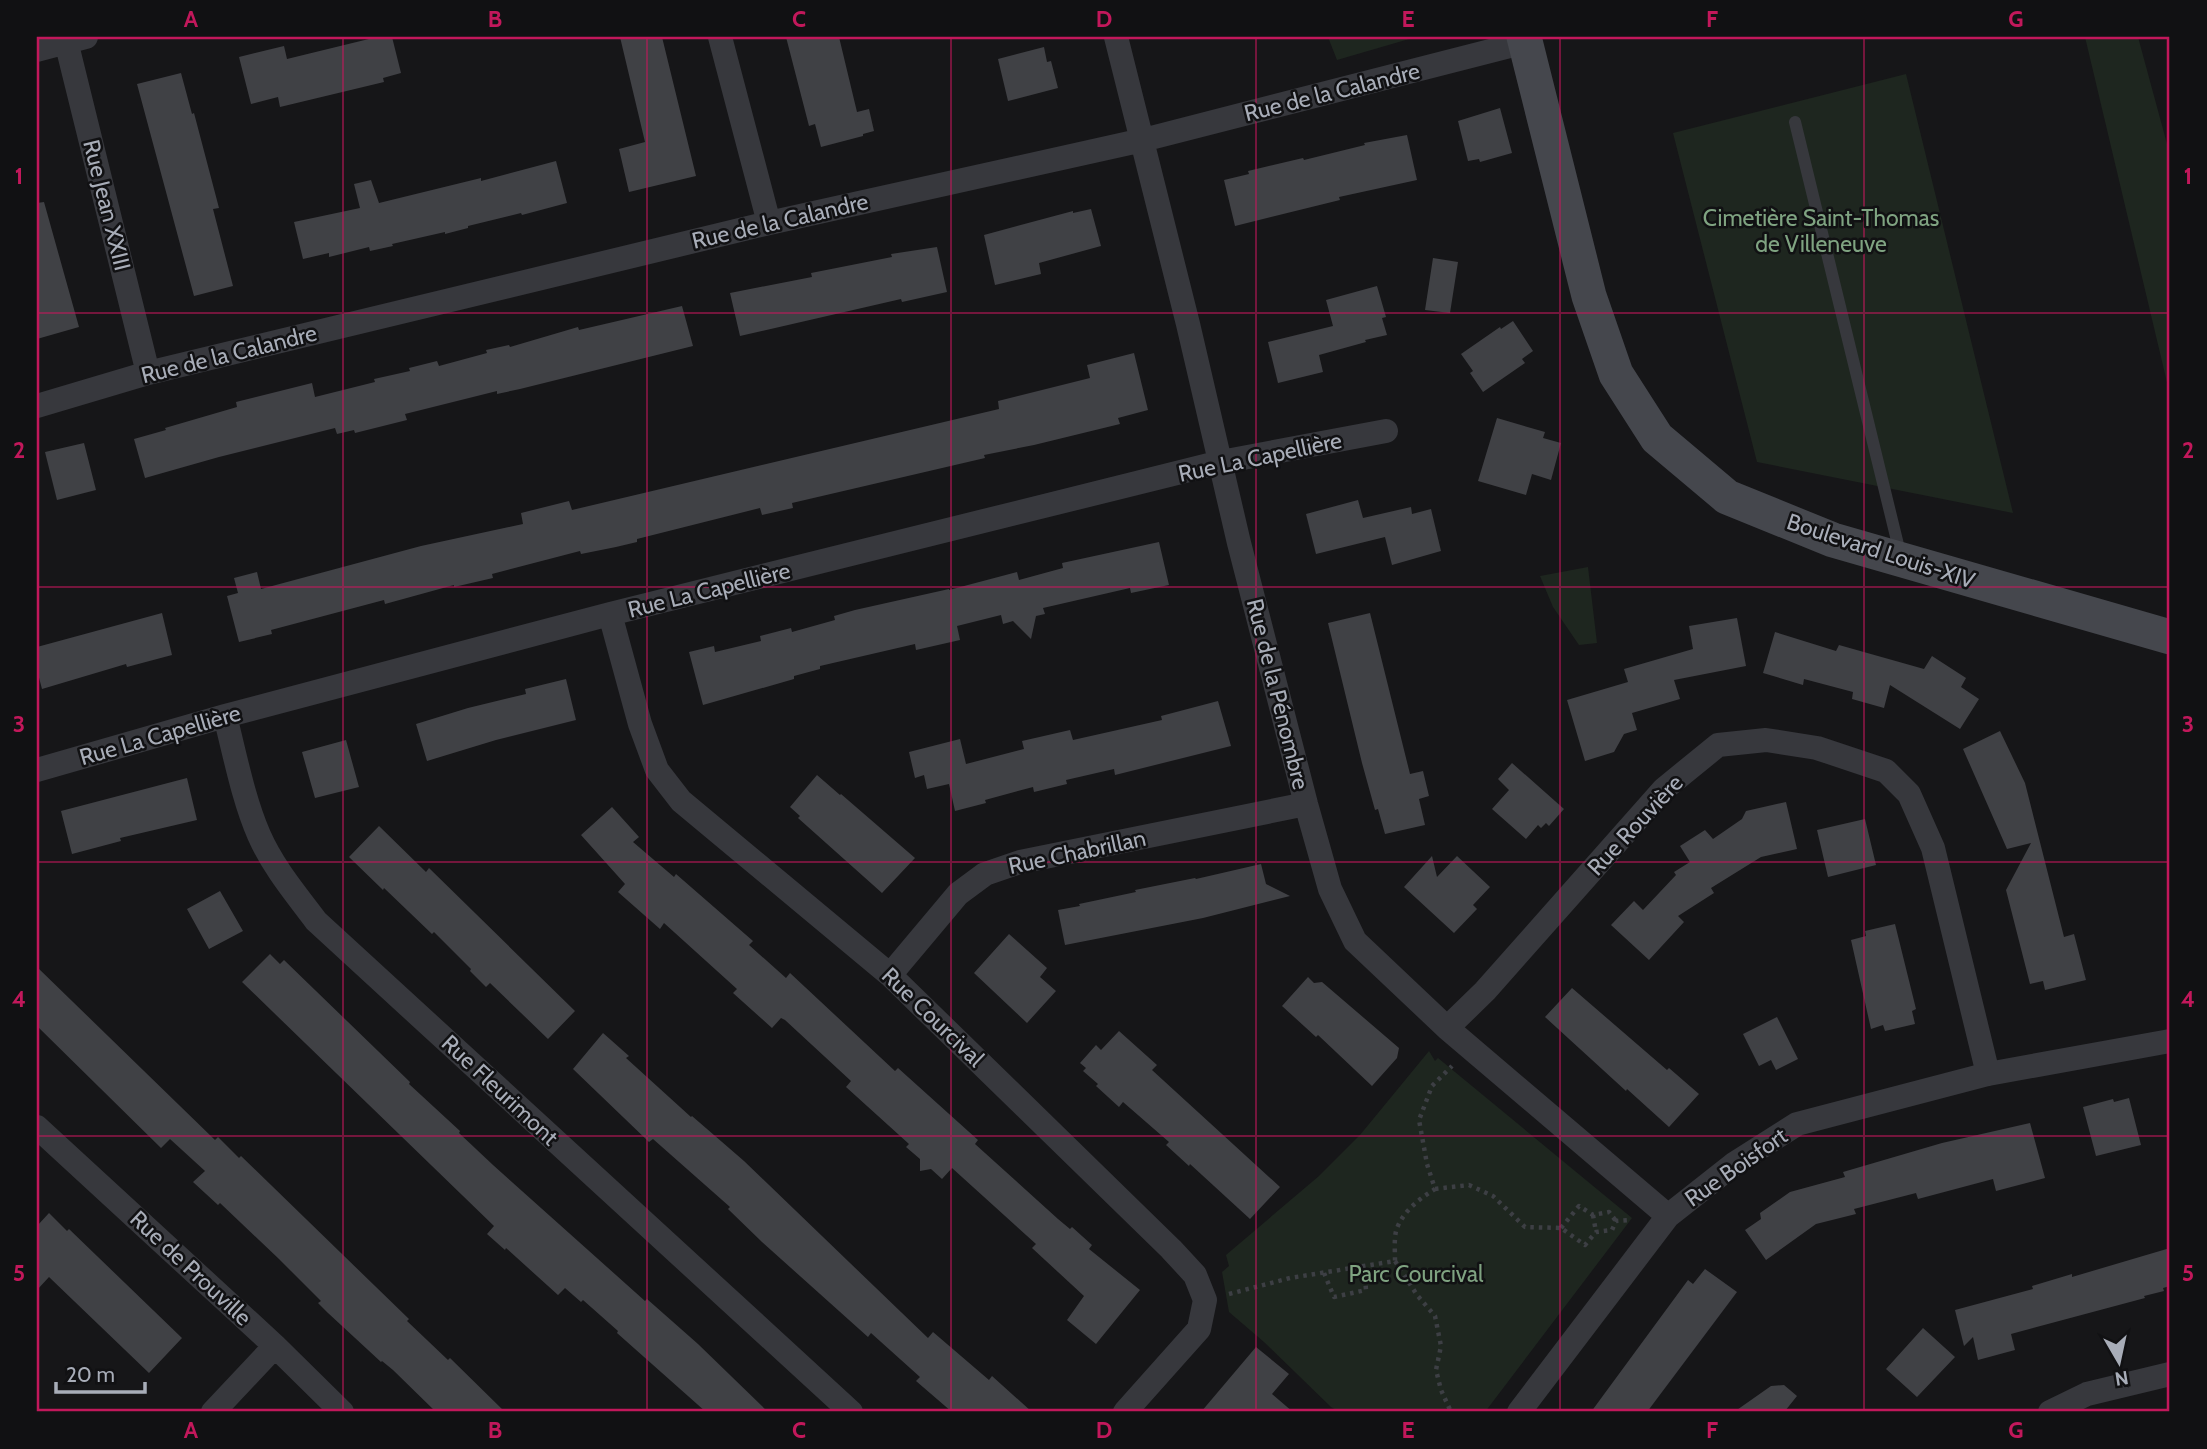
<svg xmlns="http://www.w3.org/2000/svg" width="2207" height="1449" viewBox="0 0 2207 1449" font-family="Cabin,sans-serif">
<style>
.green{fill:#1e261f}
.building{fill:#404145}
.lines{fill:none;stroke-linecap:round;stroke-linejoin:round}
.path{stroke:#3d3f44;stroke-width:4.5;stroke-dasharray:3.5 5;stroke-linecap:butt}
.service{stroke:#37383d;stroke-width:12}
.minor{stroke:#37383d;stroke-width:24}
.secondary{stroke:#45474d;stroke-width:35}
.grid{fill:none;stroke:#c2185b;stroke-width:2;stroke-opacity:0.55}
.labels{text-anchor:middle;stroke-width:5;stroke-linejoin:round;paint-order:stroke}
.street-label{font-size:23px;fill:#a8adb8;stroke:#111113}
.park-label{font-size:23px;fill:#7fa381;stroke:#111113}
.neatline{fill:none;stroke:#c2185b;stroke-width:2.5}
.grid-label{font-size:23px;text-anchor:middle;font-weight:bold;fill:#c2185b}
</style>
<rect width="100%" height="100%" fill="#161618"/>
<!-- green -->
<path class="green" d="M 1328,37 L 1416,37 L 1337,60 Z
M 2085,37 L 2138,37 L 2170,155 L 2170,395 Z
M 1906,74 L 2013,513 L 1757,462 L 1673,133 Z
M 1588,567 L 1597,643 L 1579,645 L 1553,607 L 1540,576 Z
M 1429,1051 L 1435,1061 L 1438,1058 L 1632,1218 L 1485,1412 L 1339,1412 L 1331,1407 L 1264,1342 L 1229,1312 L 1222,1272 L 1229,1266 L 1226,1255 L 1319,1176 L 1360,1135 Z"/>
<!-- building -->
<path class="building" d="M 377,37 L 392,37 L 401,73 L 383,78 L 384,82 L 280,107 L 278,97 L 251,104 L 239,57 L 284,46 L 287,59 Z
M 620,37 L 662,37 L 696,176 L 629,192 L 619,149 L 645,142 Z
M 786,37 L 839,37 L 857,112 L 869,109 L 874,131 L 863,134 L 863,136 L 821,147 L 815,124 L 809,126 Z
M 1044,47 L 1047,62 L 1051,61 L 1058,88 L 1008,101 L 998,59 Z
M 181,73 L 192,114 L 194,113 L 219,208 L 213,209 L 233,286 L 194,296 L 137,84 Z
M 1500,108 L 1512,153 L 1480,162 L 1479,159 L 1468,161 L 1458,121 Z
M 1407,135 L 1417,180 L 1339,197 L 1340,200 L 1235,226 L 1224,180 L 1249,174 L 1248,171 L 1303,158 L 1304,160 L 1365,145 L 1364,143 Z
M 556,161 L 567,203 L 522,215 L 521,213 L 468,226 L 468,228 L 445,234 L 445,232 L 392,244 L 393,246 L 370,251 L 369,247 L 329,257 L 329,253 L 303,259 L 294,222 L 360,208 L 354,184 L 371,180 L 379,203 L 481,178 L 481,181 Z
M 44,202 L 79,327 L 37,339 L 37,203 Z
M 1091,209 L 1101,246 L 1039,263 L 1041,274 L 995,285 L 984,235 L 1073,211 L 1073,213 Z
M 937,247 L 947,292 L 902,302 L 901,299 L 740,336 L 730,293 L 812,277 L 811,273 L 892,257 L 891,254 Z
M 1433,258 L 1458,262 L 1450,313 L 1425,310 Z
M 1377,286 L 1386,317 L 1382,318 L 1387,335 L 1365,340 L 1366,342 L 1319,355 L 1323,372 L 1278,383 L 1268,342 L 1333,326 L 1326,300 Z
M 682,306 L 693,346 L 520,389 L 497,394 L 497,391 L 405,414 L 407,420 L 355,433 L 354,430 L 337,434 L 335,428 L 219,457 L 145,478 L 134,439 L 166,430 L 165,428 L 237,407 L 236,402 L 312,383 L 315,397 L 375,382 L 374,379 L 410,371 L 409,368 L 437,361 L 439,366 L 487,353 L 486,350 L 509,345 L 510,347 L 578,327 L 579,330 Z
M 1513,321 L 1533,351 L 1522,359 L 1525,363 L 1483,392 L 1470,373 L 1473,371 L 1461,354 L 1500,327 L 1501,329 Z
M 1134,353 L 1148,410 L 1118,418 L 1120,424 L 1034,445 L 984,455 L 985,458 L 792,503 L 793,508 L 762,515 L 760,508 L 637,539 L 637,542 L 616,547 L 581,554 L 580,551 L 492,574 L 493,578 L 454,587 L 454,585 L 385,604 L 384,600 L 271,630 L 272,634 L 239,642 L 227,596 L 238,593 L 234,578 L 257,572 L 261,589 L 421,546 L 523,524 L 521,513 L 569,501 L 572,510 L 999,409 L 998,401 L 1090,378 L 1087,365 Z
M 1497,418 L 1545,432 L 1543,438 L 1561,443 L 1551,480 L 1532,474 L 1526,495 L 1478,481 Z
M 84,443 L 96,490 L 57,500 L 45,452 Z
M 1358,500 L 1363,518 L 1411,507 L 1412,514 L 1431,509 L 1441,551 L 1392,565 L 1385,537 L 1316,554 L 1306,514 Z
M 1159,542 L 1169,585 L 1131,593 L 1130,588 L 1043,608 L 1045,614 L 1036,616 L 1031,639 L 1013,621 L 1003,624 L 1001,615 L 957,626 L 960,640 L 916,650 L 915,644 L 820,666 L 820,669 L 794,676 L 794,679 L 703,705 L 689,652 L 714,646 L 715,652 L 761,641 L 760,636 L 791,628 L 792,632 L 835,620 L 834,616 L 855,610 L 949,589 L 949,590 L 1017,572 L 1019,580 L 1063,568 L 1062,563 Z
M 162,613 L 172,655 L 127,667 L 126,664 L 42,689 L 37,670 L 37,647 Z
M 1370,613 L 1410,774 L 1423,771 L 1429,796 L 1419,799 L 1425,825 L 1385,834 L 1378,809 L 1375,810 L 1362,763 L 1328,623 Z
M 1737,618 L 1746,666 L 1674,680 L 1680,699 L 1632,713 L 1637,730 L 1624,734 L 1614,752 L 1585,761 L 1567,700 L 1628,682 L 1624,669 L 1693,649 L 1689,626 Z
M 1775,632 L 1836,651 L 1839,645 L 1924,669 L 1932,656 L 1966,678 L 1961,687 L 1979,699 L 1960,729 L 1890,685 L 1884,708 L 1852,699 L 1853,692 L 1804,679 L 1803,685 L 1763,673 Z
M 566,679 L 576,720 L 496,740 L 427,761 L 416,724 L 468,708 L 526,694 L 525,689 Z
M 1218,701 L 1231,746 L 1115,775 L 1114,769 L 1066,780 L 1067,784 L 1034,792 L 1033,787 L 985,800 L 986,803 L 955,811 L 949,784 L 927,789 L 924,775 L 915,778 L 909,752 L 960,739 L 966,764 L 1024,749 L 1022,741 L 1070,730 L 1073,740 L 1162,720 L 1161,716 Z
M 2000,731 L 2025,783 L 2064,937 L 2074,934 L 2086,980 L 2045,990 L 2043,981 L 2030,984 L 2006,890 L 2031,843 L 2007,849 L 1963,749 Z
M 346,740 L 359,787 L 315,798 L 302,752 Z
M 1512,763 L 1564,809 L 1549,826 L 1546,823 L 1541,828 L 1538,825 L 1526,839 L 1492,809 L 1509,790 L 1498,779 Z
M 817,775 L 840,795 L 841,794 L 915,858 L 882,893 L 798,818 L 800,816 L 790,807 Z
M 187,778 L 197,820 L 120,838 L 121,841 L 72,854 L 61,811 Z
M 1786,802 L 1797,849 L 1761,857 L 1711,888 L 1714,893 L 1678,916 L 1684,922 L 1649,960 L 1611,925 L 1634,901 L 1643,910 L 1676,875 L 1674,872 L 1690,862 L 1680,846 L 1705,830 L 1713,839 L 1742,819 L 1746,811 Z
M 612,807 L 639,837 L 633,842 L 674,877 L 676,874 L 753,941 L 749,945 L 786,978 L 790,973 L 895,1071 L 898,1068 L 978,1140 L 975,1144 L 1058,1219 L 1070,1229 L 1072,1227 L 1092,1245 L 1089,1249 L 1140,1290 L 1096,1344 L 1067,1320 L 1084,1296 L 1032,1248 L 1036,1244 L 952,1168 L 942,1179 L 931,1169 L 920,1171 L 920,1159 L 906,1147 L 909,1144 L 846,1087 L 851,1081 L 785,1020 L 781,1018 L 772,1028 L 733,993 L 737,989 L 664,923 L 660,929 L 618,892 L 625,884 L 581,835 Z
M 1865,819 L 1876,865 L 1828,877 L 1817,830 Z
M 379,826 L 426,872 L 429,868 L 575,1011 L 548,1039 L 490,983 L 486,987 L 470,971 L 471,969 L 434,932 L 432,934 L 384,888 L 383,890 L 349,857 Z
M 1432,856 L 1437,877 L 1457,856 L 1490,887 L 1473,905 L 1477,909 L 1454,933 L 1404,887 Z
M 1261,864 L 1266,884 L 1290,896 L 1203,918 L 1065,945 L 1058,910 L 1080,906 L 1079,904 L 1136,892 L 1135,890 L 1195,878 L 1196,879 Z
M 220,891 L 243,931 L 209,949 L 187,909 Z
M 1895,924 L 1916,1009 L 1912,1011 L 1915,1024 L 1885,1031 L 1883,1025 L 1871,1029 L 1851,940 L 1866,936 L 1865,931 Z
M 1009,934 L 1047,968 L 1040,977 L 1056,991 L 1027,1023 L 974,973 Z
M 270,954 L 280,964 L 284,960 L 410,1082 L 409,1084 L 460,1131 L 459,1133 L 493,1165 L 645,1301 L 647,1299 L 698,1344 L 768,1412 L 706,1412 L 617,1333 L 618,1331 L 583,1300 L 581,1302 L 565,1288 L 558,1295 L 506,1248 L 505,1250 L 487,1234 L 494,1226 L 242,982 Z
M 37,967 L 215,1140 L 218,1137 L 239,1158 L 241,1156 L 409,1319 L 407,1321 L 448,1360 L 450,1358 L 505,1412 L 436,1412 L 393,1370 L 382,1361 L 381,1362 L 328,1313 L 318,1303 L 321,1301 L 279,1259 L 220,1203 L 218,1205 L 193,1182 L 205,1171 L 170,1139 L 161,1148 L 37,1026 Z
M 1308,977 L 1314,983 L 1322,982 L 1399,1048 L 1397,1058 L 1372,1086 L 1318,1035 L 1316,1037 L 1282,1006 Z
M 1572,988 L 1667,1070 L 1669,1068 L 1699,1094 L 1669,1127 L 1627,1089 L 1626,1091 L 1545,1017 Z
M 1777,1017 L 1798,1059 L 1776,1070 L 1771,1060 L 1759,1066 L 1743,1034 Z
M 1119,1031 L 1157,1065 L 1152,1070 L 1280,1187 L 1250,1219 L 1190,1164 L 1189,1166 L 1166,1145 L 1169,1142 L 1123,1102 L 1119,1107 L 1096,1086 L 1098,1084 L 1083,1071 L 1086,1068 L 1080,1063 L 1096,1045 L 1101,1050 Z
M 603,1033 L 629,1056 L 626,1058 L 691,1117 L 692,1116 L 744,1161 L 928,1338 L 933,1332 L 989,1380 L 992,1376 L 1032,1412 L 952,1412 L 916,1381 L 920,1377 L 871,1333 L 868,1337 L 762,1242 L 728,1209 L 730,1207 L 653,1139 L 649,1142 L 573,1069 Z
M 2129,1098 L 2141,1145 L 2096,1156 L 2083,1107 L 2113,1099 L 2114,1102 Z
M 2030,1123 L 2045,1178 L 1996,1191 L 1993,1179 L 1918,1199 L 1916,1193 L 1854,1209 L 1856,1214 L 1816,1224 L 1766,1260 L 1745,1230 L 1761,1219 L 1760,1213 L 1790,1192 L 1845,1177 L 1843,1172 L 1942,1143 Z
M 49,1213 L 67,1231 L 69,1229 L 182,1338 L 149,1373 L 49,1277 L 37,1290 L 37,1226 Z
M 2170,1248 L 2170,1286 L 2163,1288 L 2164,1291 L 2144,1296 L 2145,1298 L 2011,1334 L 2015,1350 L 1978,1360 L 1973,1337 L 1964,1346 L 1955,1310 L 2033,1289 L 2032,1286 L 2072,1274 L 2072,1277 Z
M 1705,1269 L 1737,1292 L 1647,1412 L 1591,1412 L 1688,1280 L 1693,1284 Z
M 1923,1328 L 1955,1357 L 1917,1397 L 1886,1369 Z
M 1256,1347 L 1289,1374 L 1272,1394 L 1293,1412 L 1201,1412 Z
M 1784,1385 L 1797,1396 L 1785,1411 L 1734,1412 L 1771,1386 Z"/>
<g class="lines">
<!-- path -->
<path class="path" d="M 1435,1189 L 1469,1185 L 1493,1196 L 1525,1227 L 1561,1228 L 1585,1245 L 1596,1232 L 1612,1230 L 1616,1221 L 1629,1220
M 1593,1215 L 1596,1232
M 1561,1228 L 1579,1206 L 1593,1215 L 1609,1212 L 1616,1221
M 1395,1261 L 1417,1295 L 1435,1316 L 1441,1346 L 1436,1370 L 1441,1390 L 1451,1412
M 1324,1273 L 1334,1297 L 1366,1290 L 1364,1266
M 1229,1294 L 1290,1278 L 1395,1261 C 1395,1252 1394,1240 1396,1231 C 1402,1212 1419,1199 1435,1189 L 1427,1164 L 1419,1120 L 1432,1086 L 1452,1066"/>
<!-- service -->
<path class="service" d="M 1795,122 L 1901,557"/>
<!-- minor -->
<path class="minor" d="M 65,37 L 148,373
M 720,37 L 769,223
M 1116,37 L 1188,324 L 1239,543 L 1306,804 L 1330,889 L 1355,941 L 1447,1028 L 1668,1216
M 37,50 L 86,37
M 37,406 L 148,373 L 769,223 L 1143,140 L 1525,42
M 610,614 L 640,724 L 657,770 L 681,801 L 890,975 L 1171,1249 L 1195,1275 L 1205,1300 L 1199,1329 L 1125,1412
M 225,716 C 235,755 243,798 259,835 C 273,867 295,893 316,921 L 851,1412
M 37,770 L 225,716 L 610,614 L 1221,462 L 1386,431
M 890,975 L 958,894 L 985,874 L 1020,862 L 1306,804
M 1447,1028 L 1485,991 L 1664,789 L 1718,745 L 1766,740 L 1817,748 L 1886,771 L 1909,794 L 1933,848 L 1988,1074
M 37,1127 L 275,1346 L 342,1412
M 213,1412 L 275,1346
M 1519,1412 L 1668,1216 L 1734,1164 L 1797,1124 L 1988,1074 L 2170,1041
M 2050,1412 L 2087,1394 L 2170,1374"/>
<!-- secondary -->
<path class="secondary" d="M 1524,37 L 1589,296 L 1616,374 L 1657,438 L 1727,497 L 1833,540 L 2170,637"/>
</g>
<!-- grid -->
<path class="grid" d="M 343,37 L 343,1412M 647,37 L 647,1412M 951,37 L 951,1412M 1256,37 L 1256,1412M 1560,37 L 1560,1412M 1864,37 L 1864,1412M 37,313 L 2170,313M 37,587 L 2170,587M 37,862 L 2170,862M 37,1136 L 2170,1136"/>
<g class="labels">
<!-- street labels -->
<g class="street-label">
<text transform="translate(1332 92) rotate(-14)" y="8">Rue de la Calandre</text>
<text transform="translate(107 205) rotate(76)" y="8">Rue Jean XXIII</text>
<text transform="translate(780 221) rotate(-13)" y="8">Rue de la Calandre</text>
<text transform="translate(229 354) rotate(-14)" y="8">Rue de la Calandre</text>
<text transform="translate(1260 457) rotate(-12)" y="8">Rue La Capellière</text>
<text transform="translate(1881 551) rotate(18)" y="8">Boulevard Louis-XIV</text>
<text transform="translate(709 590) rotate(-14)" y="8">Rue La Capellière</text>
<text transform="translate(1278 694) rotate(76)" y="8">Rue de la Pénombre</text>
<text transform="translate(160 735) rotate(-16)" y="8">Rue La Capellière</text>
<text transform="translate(1635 825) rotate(-47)" y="8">Rue Rouvière</text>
<text transform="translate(1077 852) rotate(-12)" y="8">Rue Chabrillan</text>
<text transform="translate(933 1017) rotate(44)" y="8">Rue Courcival</text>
<text transform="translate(500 1090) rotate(43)" y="8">Rue Fleurimont</text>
<text transform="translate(1736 1167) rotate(-35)" y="8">Rue Boisfort</text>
<text transform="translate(191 1268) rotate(43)" y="8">Rue de Prouville</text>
</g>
<!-- park labels -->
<g class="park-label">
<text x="1821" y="226">Cimetière Saint-Thomas<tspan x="1821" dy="26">de Villeneuve</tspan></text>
<text x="1416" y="1282">Parc Courcival</text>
</g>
</g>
<!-- border -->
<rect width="2207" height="1449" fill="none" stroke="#111113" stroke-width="77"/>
<!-- north arrow -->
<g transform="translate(2119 1362) rotate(171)" stroke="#111113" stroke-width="5" paint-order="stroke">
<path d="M0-5L12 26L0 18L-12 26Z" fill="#a8adb8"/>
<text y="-10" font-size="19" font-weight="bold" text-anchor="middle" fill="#a8adb8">N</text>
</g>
<!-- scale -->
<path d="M56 1382v10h89v-10" fill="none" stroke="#a8adb8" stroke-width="3.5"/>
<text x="66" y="1382" font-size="21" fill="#a8adb8" stroke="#111113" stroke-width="5" paint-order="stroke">20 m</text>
<rect x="38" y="38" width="2130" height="1372" class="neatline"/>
<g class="grid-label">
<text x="191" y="27">A</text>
<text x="495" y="27">B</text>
<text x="799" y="27">C</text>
<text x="1104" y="27">D</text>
<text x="1408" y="27">E</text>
<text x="1712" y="27">F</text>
<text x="2016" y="27">G</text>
<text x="19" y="184">1</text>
<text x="2188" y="184">1</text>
<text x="19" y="458">2</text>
<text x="2188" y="458">2</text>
<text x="19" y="732">3</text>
<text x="2188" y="732">3</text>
<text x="19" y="1007">4</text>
<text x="2188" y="1007">4</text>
<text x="19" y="1281">5</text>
<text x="2188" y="1281">5</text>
<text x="191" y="1438">A</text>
<text x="495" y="1438">B</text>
<text x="799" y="1438">C</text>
<text x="1104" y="1438">D</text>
<text x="1408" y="1438">E</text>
<text x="1712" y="1438">F</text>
<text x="2016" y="1438">G</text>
</g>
</svg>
